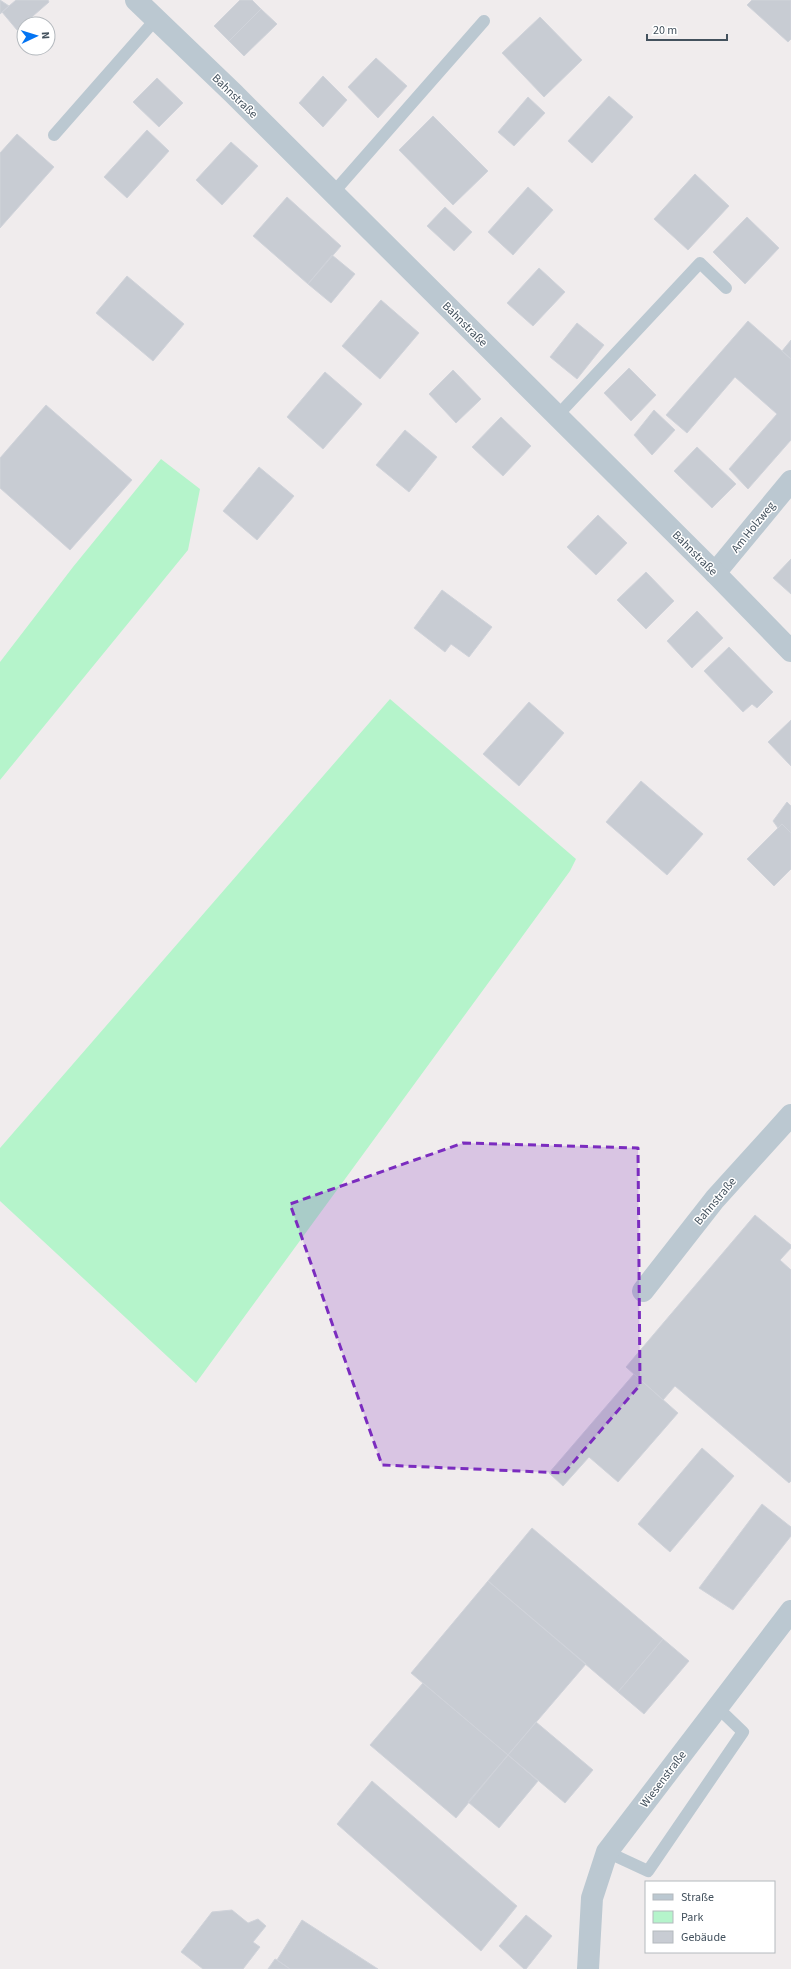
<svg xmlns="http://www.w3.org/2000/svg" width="791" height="1969" viewBox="0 0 791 1969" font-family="'Source Sans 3',sans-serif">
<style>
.green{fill:#b5f4cb}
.building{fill:#c8ccd3;stroke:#d0d3da}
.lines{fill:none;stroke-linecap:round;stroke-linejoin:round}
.service{stroke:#bbc8d1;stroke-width:12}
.minor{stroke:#bbc8d1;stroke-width:22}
.tertiary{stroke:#bbc8d1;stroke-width:22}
.marked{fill:#7b2cbf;fill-opacity:0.2;stroke:#7b2cbf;stroke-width:3;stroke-dasharray:8 5;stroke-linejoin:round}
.labels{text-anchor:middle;stroke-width:3;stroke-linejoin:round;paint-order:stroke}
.street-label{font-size:12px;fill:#43515d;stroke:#fff}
</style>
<rect width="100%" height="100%" fill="#f0eced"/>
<!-- green -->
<path class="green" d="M 161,459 L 200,489 L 188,550 L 0,780 L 0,662 L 73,567 Z
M 390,699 L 576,859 L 570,871 L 196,1383 L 0,1201 L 0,1148 Z"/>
<!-- building -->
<path class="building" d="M 0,0 L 9,6 L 0,14 Z
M 16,0 L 48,0 L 49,2 L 17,30 L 2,12 Z
M 240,0 L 252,0 L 261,9 L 229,41 L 214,26 Z
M 752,0 L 791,0 L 791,39 L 788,42 L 747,5 Z
M 261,9 L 277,24 L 244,56 L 229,41 Z
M 540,17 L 582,60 L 544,97 L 502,53 Z
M 376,58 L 407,86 L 378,118 L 348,87 Z
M 323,76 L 347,100 L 323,127 L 299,103 Z
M 157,78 L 183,103 L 159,127 L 133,102 Z
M 609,96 L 633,117 L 592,163 L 568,141 Z
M 528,97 L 545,113 L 514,146 L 498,132 Z
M 433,116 L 488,171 L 453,205 L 399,150 Z
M 147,130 L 169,151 L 127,198 L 104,177 Z
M 17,134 L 54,167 L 0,228 L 0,153 Z
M 231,142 L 258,166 L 222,205 L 196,180 Z
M 695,174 L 729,206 L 688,250 L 654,219 Z
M 528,187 L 553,210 L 513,255 L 488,232 Z
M 287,197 L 341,246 L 308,284 L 253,236 Z
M 445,207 L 472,232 L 454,251 L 427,226 Z
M 747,217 L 779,248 L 745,284 L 713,252 Z
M 332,255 L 355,274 L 331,303 L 308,284 Z
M 539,268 L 565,292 L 533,326 L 507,303 Z
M 127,276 L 184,324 L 153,361 L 96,313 Z
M 381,300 L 419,333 L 380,379 L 342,346 Z
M 748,321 L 791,359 L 791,440 L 748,489 L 729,469 L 777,414 L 735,377 L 687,433 L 666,415 Z
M 577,323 L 604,345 L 577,379 L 550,357 Z
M 791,340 L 791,359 L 782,351 Z
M 629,368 L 656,395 L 631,421 L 604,393 Z
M 453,370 L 481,399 L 456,423 L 429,394 Z
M 325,372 L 362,404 L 323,449 L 287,417 Z
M 46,405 L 132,480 L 70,550 L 0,488 L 0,458 Z
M 654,410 L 675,430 L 652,455 L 634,435 Z
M 501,417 L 531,446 L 503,476 L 472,447 Z
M 405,430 L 437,457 L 409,492 L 376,465 Z
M 697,447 L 736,484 L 712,508 L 674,471 Z
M 259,467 L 294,496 L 257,540 L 223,511 Z
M 598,515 L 627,543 L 596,575 L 567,547 Z
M 791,559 L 791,594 L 773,578 Z
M 646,572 L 674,601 L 646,629 L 617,600 Z
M 442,590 L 492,627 L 469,657 L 451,644 L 445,652 L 414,628 Z
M 697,611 L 723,638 L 692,668 L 667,641 Z
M 729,647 L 773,692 L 757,708 L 752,704 L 743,712 L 704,671 Z
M 529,702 L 564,733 L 519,786 L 483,754 Z
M 791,720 L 791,766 L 768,742 Z
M 641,781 L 703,834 L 667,875 L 606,822 Z
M 787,802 L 791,806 L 791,833 L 782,824 L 778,828 L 773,821 Z
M 782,824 L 791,833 L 791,869 L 774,886 L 747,859 Z
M 755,1215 L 791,1245 L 791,1248 L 780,1260 L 791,1270 L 791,1481 L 789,1483 L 675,1386 L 663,1400 L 626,1367 Z
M 634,1374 L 678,1413 L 618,1482 L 589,1457 L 563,1486 L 549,1473 Z
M 702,1448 L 734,1476 L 670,1552 L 638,1524 Z
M 762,1504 L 791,1527 L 791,1536 L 733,1610 L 699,1588 Z
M 532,1528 L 663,1639 L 618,1692 L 488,1581 Z
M 488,1581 L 586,1664 L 508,1755 L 411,1673 Z
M 663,1639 L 689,1661 L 644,1714 L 618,1692 Z
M 423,1683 L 508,1755 L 456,1818 L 370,1745 Z
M 536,1722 L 593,1770 L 565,1803 L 508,1755 Z
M 508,1755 L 538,1781 L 499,1828 L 468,1802 Z
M 372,1781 L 517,1906 L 481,1951 L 337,1824 Z
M 232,1910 L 248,1923 L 258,1919 L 266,1926 L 253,1942 L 260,1947 L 243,1969 L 203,1969 L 181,1952 L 212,1912 Z
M 526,1915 L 552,1936 L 526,1969 L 524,1969 L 499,1946 Z
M 302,1920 L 378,1969 L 290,1969 L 277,1960 Z
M 275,1959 L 277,1960 L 290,1969 L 268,1969 Z"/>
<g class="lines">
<!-- service -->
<path class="service" d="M 54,135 L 156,19
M 333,193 L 484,21
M 557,416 L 700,263 L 726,288
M 607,1852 L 648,1871 L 743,1732 L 717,1707"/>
<!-- minor -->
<path class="minor" d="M 715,573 L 791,481
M 643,1291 L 715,1199 L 791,1115
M 588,1969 L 592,1898 L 607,1852 L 791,1611"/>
<!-- tertiary -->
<path class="tertiary" d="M 136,0 L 233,93 L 715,573 L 791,651"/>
</g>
<!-- marked area -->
<path class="marked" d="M 463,1143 L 638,1148 L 640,1385 L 564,1473 L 382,1465 L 290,1204 Z"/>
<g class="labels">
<!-- street labels -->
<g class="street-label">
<text transform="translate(235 96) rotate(44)" y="4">Bahnstraße</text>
<text transform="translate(465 324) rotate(45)" y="4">Bahnstraße</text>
<text transform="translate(753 527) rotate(-51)" y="4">Am Holzweg</text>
<text transform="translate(695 553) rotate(45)" y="4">Bahnstraße</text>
<text transform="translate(715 1201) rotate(-50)" y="4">Bahnstraße</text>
<text transform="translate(663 1779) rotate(-53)" y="4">Wiesenstraße</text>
</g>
</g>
<!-- legend -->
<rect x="645" y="1881" width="130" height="72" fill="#ffffff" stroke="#b4b9be"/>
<rect x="653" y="1894" width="20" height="6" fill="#bbc8d1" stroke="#b4b9be"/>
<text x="681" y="1901" font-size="12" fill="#43515d">Straße</text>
<rect x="653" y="1911" width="20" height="12" fill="#b5f4cb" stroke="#b4b9be"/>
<text x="681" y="1921" font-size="12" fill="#43515d">Park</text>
<rect x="653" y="1931" width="20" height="12" fill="#c8ccd3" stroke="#b4b9be"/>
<text x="681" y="1941" font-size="12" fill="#43515d">Gebäude</text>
<!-- north arrow -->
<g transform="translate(36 36) rotate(86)"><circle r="19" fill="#ffffff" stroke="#b4b9be"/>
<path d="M0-3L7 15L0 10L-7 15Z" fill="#0374f3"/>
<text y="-6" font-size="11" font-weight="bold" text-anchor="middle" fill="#43515d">N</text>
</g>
<!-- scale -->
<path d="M647 34v6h80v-6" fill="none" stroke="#43515d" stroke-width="2"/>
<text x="653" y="34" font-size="12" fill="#43515d" stroke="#ffffff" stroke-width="3" paint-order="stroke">20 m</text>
</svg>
